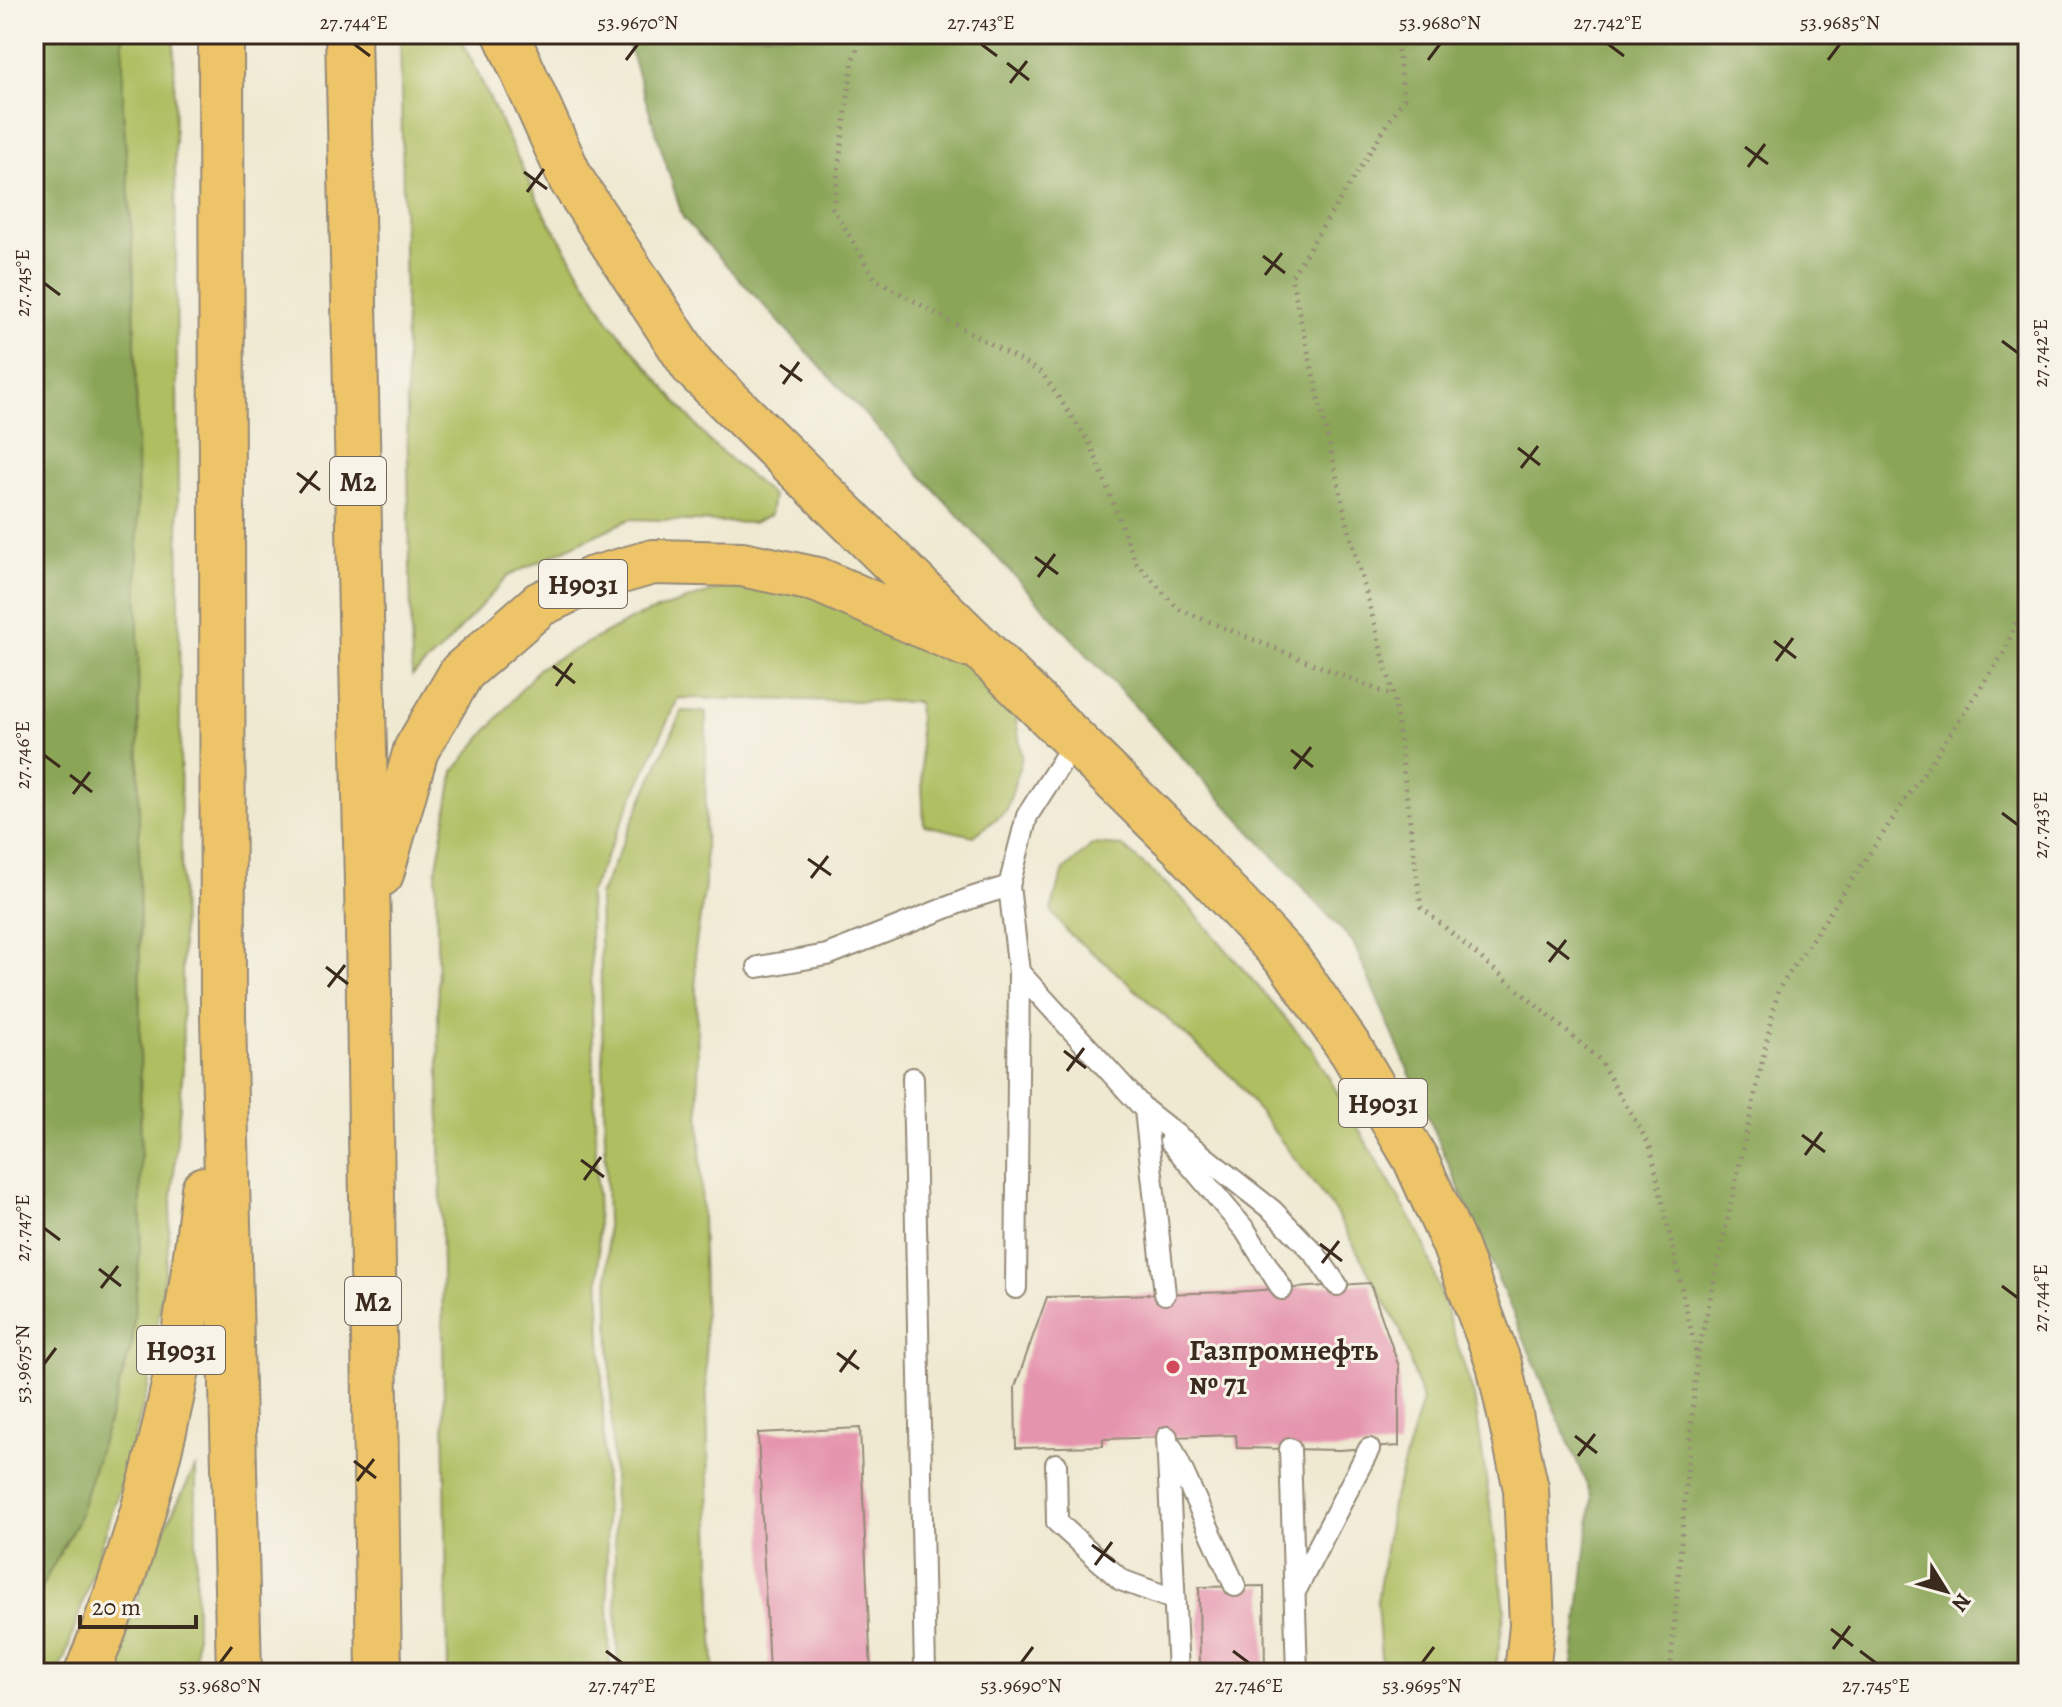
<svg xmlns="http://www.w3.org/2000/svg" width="2062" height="1707" viewBox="0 0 2062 1707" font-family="Alegreya,serif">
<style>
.green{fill:#aebe61;stroke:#747440;stroke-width:2}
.forest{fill:#8aa557;stroke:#62683a;stroke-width:2}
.building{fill:#e594ae}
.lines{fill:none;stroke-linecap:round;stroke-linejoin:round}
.service-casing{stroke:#958a78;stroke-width:24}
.trunk-casing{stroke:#958a78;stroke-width:48}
.path{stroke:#958a78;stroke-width:5;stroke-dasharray:2 6;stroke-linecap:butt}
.service{stroke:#fff;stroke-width:20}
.trunk{stroke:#eec469;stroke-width:44}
.ticks{fill:none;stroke:#3b2a1e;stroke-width:3}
.poi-dot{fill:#d1495b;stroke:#f7f3e8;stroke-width:3}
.labels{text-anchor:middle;stroke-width:6;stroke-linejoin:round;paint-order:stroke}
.shield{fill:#f7f3e8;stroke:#73665b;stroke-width:2}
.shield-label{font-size:28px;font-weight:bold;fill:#3b2a1e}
.poi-label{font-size:30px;font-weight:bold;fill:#3b2a1e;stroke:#f7f3e8;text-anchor:start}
.neatline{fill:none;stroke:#3b2a1e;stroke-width:3}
.ticks-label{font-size:20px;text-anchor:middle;fill:#3b2a1e}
</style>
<rect width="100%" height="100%" fill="#f7f3e8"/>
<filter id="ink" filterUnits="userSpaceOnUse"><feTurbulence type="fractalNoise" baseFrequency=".0125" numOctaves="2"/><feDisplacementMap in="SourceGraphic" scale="16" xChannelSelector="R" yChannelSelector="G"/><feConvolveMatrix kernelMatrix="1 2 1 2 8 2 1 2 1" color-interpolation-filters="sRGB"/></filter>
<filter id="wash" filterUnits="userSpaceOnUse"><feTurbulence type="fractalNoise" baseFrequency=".006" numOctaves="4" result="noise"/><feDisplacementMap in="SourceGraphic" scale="32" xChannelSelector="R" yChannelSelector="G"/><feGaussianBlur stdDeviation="1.8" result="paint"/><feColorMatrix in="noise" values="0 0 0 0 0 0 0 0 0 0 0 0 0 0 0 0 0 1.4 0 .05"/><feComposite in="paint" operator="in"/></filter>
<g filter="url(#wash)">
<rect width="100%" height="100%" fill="#efe9d1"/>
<!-- green -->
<path class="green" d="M 123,34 L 174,34 L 183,1068 L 167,1257 L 148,1388 L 124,1476 L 65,1657 L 57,1673 L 34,1673 L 34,1600 L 77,1522 L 132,1344 L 141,1233 L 137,429 L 133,252 L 123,111 Z
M 400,34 L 459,34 L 541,207 L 609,321 L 710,442 L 773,496 L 770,515 L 753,523 L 630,519 L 508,576 L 442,649 L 412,676 Z
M 828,585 L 930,614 L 1012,695 L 1022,757 L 1007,810 L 974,836 L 924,825 L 918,702 L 678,698 L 589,894 L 610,1673 L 448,1673 L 436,872 L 454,771 L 539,668 L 636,617 L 722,588 Z
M 682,711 L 706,712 L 705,885 L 695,950 L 714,1673 L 618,1673 L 599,896 Z
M 1093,844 L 1122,846 L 1180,896 L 1312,1049 L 1423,1240 L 1474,1396 L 1505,1608 L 1495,1673 L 1382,1673 L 1377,1602 L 1392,1504 L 1422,1400 L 1400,1329 L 1336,1213 L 1235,1080 L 1107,964 L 1068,933 L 1051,910 L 1064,870 Z
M 196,1466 L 196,1673 L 111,1673 L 157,1543 Z"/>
<!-- forest -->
<path class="forest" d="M 34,34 L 123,34 L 123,111 L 133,252 L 137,429 L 141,1233 L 132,1344 L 77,1522 L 34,1600 Z
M 625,34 L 2028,34 L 2028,1673 L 1572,1673 L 1592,1497 L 1353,942 L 683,218 Z"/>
<g id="blocks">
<!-- building -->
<path class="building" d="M 1370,1283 L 1399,1367 L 1399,1446 L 1339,1450 L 1237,1448 L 1236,1435 L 1103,1439 L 1103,1446 L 1016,1448 L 1015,1387 L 1047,1297 L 1233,1292 Z
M 860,1428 L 871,1673 L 769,1673 L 758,1433 Z
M 1264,1586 L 1265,1673 L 1200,1673 L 1199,1587 Z"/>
</g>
</g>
<g filter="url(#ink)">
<use href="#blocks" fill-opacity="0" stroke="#958a78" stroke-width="2"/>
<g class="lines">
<defs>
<path id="service" d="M 758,967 L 827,955 L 971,898 L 1009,886
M 1019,972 L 1145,1110 L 1272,1210 L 1315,1254 L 1337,1285
M 913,1078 L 925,1673
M 1145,1110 L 1165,1294
M 1170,1141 L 1245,1230 L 1282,1289
M 1016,1288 L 1019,972 L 1009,886 L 1027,816 L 1075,741
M 1167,1437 L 1178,1673
M 1172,1448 L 1235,1586
M 1290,1449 L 1297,1673
M 1056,1464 L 1057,1522 L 1121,1580 L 1173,1599
M 1296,1590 L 1369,1449"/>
<path id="trunk" d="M 221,34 L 223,1016 L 239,1673
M 348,34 L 368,929 L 379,1673
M 506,34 L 571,179 L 693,366 L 1182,846 L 1289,961 L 1353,1053 L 1415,1158 L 1454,1244 L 1499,1364 L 1526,1489 L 1532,1625 L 1527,1673
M 381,874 L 416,750 L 462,672 L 540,604 L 593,579 L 653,562 L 742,564 L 818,580 L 965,644
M 87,1673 C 150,1519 187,1354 204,1189"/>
</defs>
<!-- service casing -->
<use href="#service" class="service-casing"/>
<!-- trunk casing -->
<use href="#trunk" class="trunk-casing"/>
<!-- path -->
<path class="path" d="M 863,34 L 853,59 L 833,208 L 875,279 L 1042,373 L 1091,445 L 1135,561 L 1178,609 L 1393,696
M 1396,34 L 1404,98 L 1291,277 L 1347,522 L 1394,697 L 1421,907 L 1599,1059 L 1650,1146 L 1697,1357 L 1670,1673
M 34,979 L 36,980
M 1698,1353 L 1778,990 L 2004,653 L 2028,592"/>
<!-- service -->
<use href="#service" class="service"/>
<!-- trunk -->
<use href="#trunk" class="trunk"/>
</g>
</g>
<!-- ticks -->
<path class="ticks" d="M 354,44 L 370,56M 981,44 L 997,56M 1608,44 L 1624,56M 626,60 L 638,44M 1428,60 L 1440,44M 1828,60 L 1840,44M 1007,63 L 1029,80M 1010,83 L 1027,61M 1745,147 L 1768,164M 1748,167 L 1765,144M 524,172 L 547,189M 527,192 L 544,169M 1263,256 L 1285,273M 1265,275 L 1282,253M 44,283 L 60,295M 2002,341 L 2018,353M 780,365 L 802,381M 783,384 L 799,362M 1518,448 L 1540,465M 1521,468 L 1538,446M 297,473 L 320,490M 300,493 L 317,471M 1035,557 L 1058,574M 1038,577 L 1055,554M 1774,641 L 1796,658M 1776,661 L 1793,638M 553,666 L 575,683M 556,686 L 572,663M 1291,750 L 1313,767M 44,755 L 60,767M 1294,769 L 1311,747M 70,775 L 92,792M 73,794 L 90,772M 2002,813 L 2018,825M 808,859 L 831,875M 811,878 L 828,856M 1547,942 L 1569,959M 1549,962 L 1566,940M 326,967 L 348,984M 328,987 L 345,965M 1064,1051 L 1086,1068M 1067,1071 L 1084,1048M 1802,1135 L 1825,1152M 1805,1155 L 1822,1132M 581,1160 L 604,1177M 584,1180 L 601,1157M 44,1228 L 60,1240M 1320,1244 L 1342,1261M 1322,1263 L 1339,1241M 99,1269 L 121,1286M 2002,1286 L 2018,1298M 101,1288 L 118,1266M 837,1353 L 859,1369M 44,1364 L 56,1348M 840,1372 L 856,1350M 1575,1436 L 1597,1453M 1578,1456 L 1595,1434M 354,1461 L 376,1478M 357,1481 L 374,1459M 1092,1545 L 1115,1562M 1095,1565 L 1112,1542M 1831,1629 L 1853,1646M 1833,1649 L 1850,1626M 606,1651 L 622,1663M 1233,1651 L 1249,1663M 1860,1651 L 1876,1663M 220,1663 L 232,1647M 1021,1663 L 1033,1647M 1422,1663 L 1434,1647"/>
<!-- markers -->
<circle class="poi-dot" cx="1173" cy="1367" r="8"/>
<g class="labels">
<!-- shield labels -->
<g class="shield">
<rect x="330" y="457" width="56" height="48" rx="6"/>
<rect x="539" y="560" width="88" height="48" rx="6"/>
<rect x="1339" y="1079" width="88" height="48" rx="6"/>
<rect x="345" y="1277" width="56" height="48" rx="6"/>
<rect x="137" y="1326" width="88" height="48" rx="6"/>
</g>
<g class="shield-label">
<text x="358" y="491">М2</text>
<text x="583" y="594">Н9031</text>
<text x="1383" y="1113">Н9031</text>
<text x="373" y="1311">М2</text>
<text x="181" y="1360">Н9031</text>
</g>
<!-- poi labels -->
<g class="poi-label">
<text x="1189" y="1360">Газпромнефть<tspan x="1189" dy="34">№ 71</tspan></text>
</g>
</g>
<!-- margin -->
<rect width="2062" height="1707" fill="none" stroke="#f7f3e8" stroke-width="88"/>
<!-- north arrow -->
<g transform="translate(1946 1591) rotate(127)" stroke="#f7f3e8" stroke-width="6" paint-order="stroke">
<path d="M0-6L14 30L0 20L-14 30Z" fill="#3b2a1e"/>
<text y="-12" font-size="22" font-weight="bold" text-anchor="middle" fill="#3b2a1e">N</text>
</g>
<!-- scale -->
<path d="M80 1615v12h116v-12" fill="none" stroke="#3b2a1e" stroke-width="4"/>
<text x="92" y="1615" font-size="24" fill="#3b2a1e" stroke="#f7f3e8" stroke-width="6" paint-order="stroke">20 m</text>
<rect x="44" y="44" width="1974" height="1619" class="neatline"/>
<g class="ticks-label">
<text x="354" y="29">27.744°E</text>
<text x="638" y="29">53.9670°N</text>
<text x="981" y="29">27.743°E</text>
<text x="1440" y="29">53.9680°N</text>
<text x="1608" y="29">27.742°E</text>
<text x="1840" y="29">53.9685°N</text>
<text transform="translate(22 283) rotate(-90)" y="7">27.745°E</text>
<text transform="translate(2040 353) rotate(-90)" y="7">27.742°E</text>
<text transform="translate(22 755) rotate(-90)" y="7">27.746°E</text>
<text transform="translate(2040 825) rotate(-90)" y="7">27.743°E</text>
<text transform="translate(22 1228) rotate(-90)" y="7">27.747°E</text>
<text transform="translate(2040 1298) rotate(-90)" y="7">27.744°E</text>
<text transform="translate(22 1364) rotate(-90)" y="7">53.9675°N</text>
<text x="220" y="1692">53.9680°N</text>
<text x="622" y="1692">27.747°E</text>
<text x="1021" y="1692">53.9690°N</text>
<text x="1249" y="1692">27.746°E</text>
<text x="1422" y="1692">53.9695°N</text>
<text x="1876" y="1692">27.745°E</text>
</g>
</svg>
